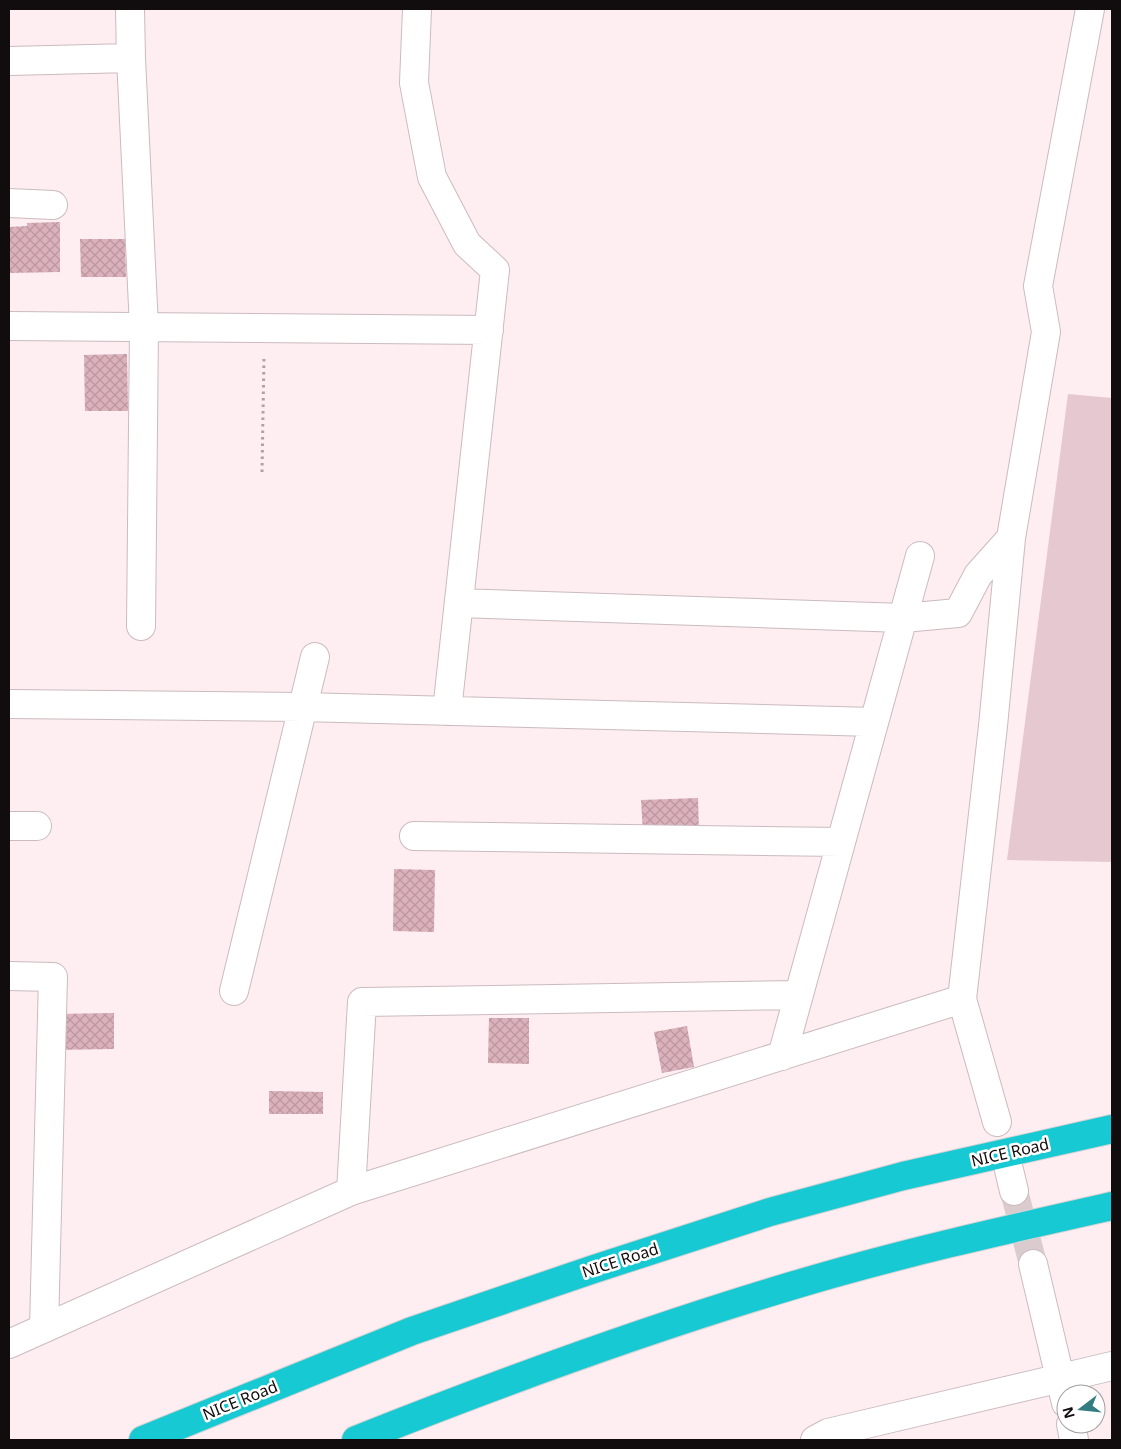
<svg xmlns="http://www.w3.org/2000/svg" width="1121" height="1449" viewBox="0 0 1121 1449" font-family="'Noto Sans',sans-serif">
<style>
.green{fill:#e6c9d0}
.building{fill:url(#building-cross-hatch)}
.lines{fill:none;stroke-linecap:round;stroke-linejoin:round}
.minor-tunnel{stroke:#dacbcf;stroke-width:28;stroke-dasharray:28 14;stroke-linecap:butt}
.minor-casing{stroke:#cbbbbf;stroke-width:30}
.motorway-casing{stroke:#d4d3d3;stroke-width:30}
.path{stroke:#aea1a4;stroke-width:3;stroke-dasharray:2.5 4;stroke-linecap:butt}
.minor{stroke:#fff;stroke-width:28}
.motorway{stroke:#17c9d3;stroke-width:28}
.labels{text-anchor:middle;stroke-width:5;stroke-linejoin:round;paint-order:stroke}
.street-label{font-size:16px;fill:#110c0d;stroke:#fff}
</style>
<defs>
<pattern id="building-cross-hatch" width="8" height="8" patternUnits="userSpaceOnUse" patternTransform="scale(1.25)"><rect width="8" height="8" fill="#dbb1bc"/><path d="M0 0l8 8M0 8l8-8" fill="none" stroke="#bb97a0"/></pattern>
</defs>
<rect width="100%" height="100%" fill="#feedf1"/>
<!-- green -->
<path class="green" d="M 1068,394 L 1112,398 L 1112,862 L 1007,860 Z"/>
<!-- building -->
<path class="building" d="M 60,222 L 60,272 L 9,273 L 9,227 L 27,226 L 27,223 Z
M 80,239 L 125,239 L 126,277 L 81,277 Z
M 127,354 L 128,411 L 85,411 L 84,355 Z
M 698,798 L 699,831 L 643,833 L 641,800 Z
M 394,869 L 435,870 L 434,932 L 393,931 Z
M 114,1013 L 114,1049 L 55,1050 L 55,1014 Z
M 489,1018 L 529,1018 L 529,1064 L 488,1063 Z
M 687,1026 L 694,1067 L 662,1073 L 654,1032 Z
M 269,1091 L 323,1092 L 323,1114 L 269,1114 Z"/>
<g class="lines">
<!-- minor-tunnel -->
<path class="minor-tunnel" d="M 1014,1191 L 1033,1264"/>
<defs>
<path id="minor" d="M 130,9 L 131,58 L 144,327 L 141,626
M 417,9 L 414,83 L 432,177 L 467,244 L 495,270 L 447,711
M 9,61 L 131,58
M 9,203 L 53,205
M 9,326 L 489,330
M 459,603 L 903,618 L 958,613 L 978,575 L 1011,538
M 9,704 L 303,707 L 874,722
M 9,826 L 37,826
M 414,836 L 841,842
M 9,976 L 53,977 L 44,1328
M 234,991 L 315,657
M 782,1056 L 920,556
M 997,1122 L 962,999 L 993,726 L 1011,538 L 1046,332 L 1038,286 L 1090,9
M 1009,1170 L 1014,1191
M 351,1191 L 362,1002 L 799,995
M 1033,1264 L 1066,1403
M 9,1344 L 351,1191 L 962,999
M 1071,1424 L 1074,1440
M 815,1440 L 828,1433 L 1112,1366"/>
<path id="motorway" d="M 143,1440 L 412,1331 L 594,1269 L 770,1212 L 903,1176 L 1112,1129
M 356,1440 C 499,1383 644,1330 791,1286 C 897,1254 1005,1230 1112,1206"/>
</defs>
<!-- minor casing -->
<use href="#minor" class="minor-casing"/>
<!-- motorway casing -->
<use href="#motorway" class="motorway-casing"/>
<!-- path -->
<path class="path" d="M 262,472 L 264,356"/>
<!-- minor -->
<use href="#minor" class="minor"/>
<!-- motorway -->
<use href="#motorway" class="motorway"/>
</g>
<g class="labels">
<!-- street labels -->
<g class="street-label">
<text transform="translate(1010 1152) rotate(-13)" y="6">NICE Road</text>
<text transform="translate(620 1260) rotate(-18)" y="6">NICE Road</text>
<text transform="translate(240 1400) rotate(-22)" y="6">NICE Road</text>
</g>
</g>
<!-- border -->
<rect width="1121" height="1449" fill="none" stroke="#110c0d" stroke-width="20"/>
<!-- north arrow -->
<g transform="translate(1081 1409) rotate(254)"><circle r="24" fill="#ffffff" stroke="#a09e9e"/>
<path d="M0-4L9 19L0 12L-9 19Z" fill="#337c81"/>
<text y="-8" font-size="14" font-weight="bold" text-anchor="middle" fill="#110c0d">N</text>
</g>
</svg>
